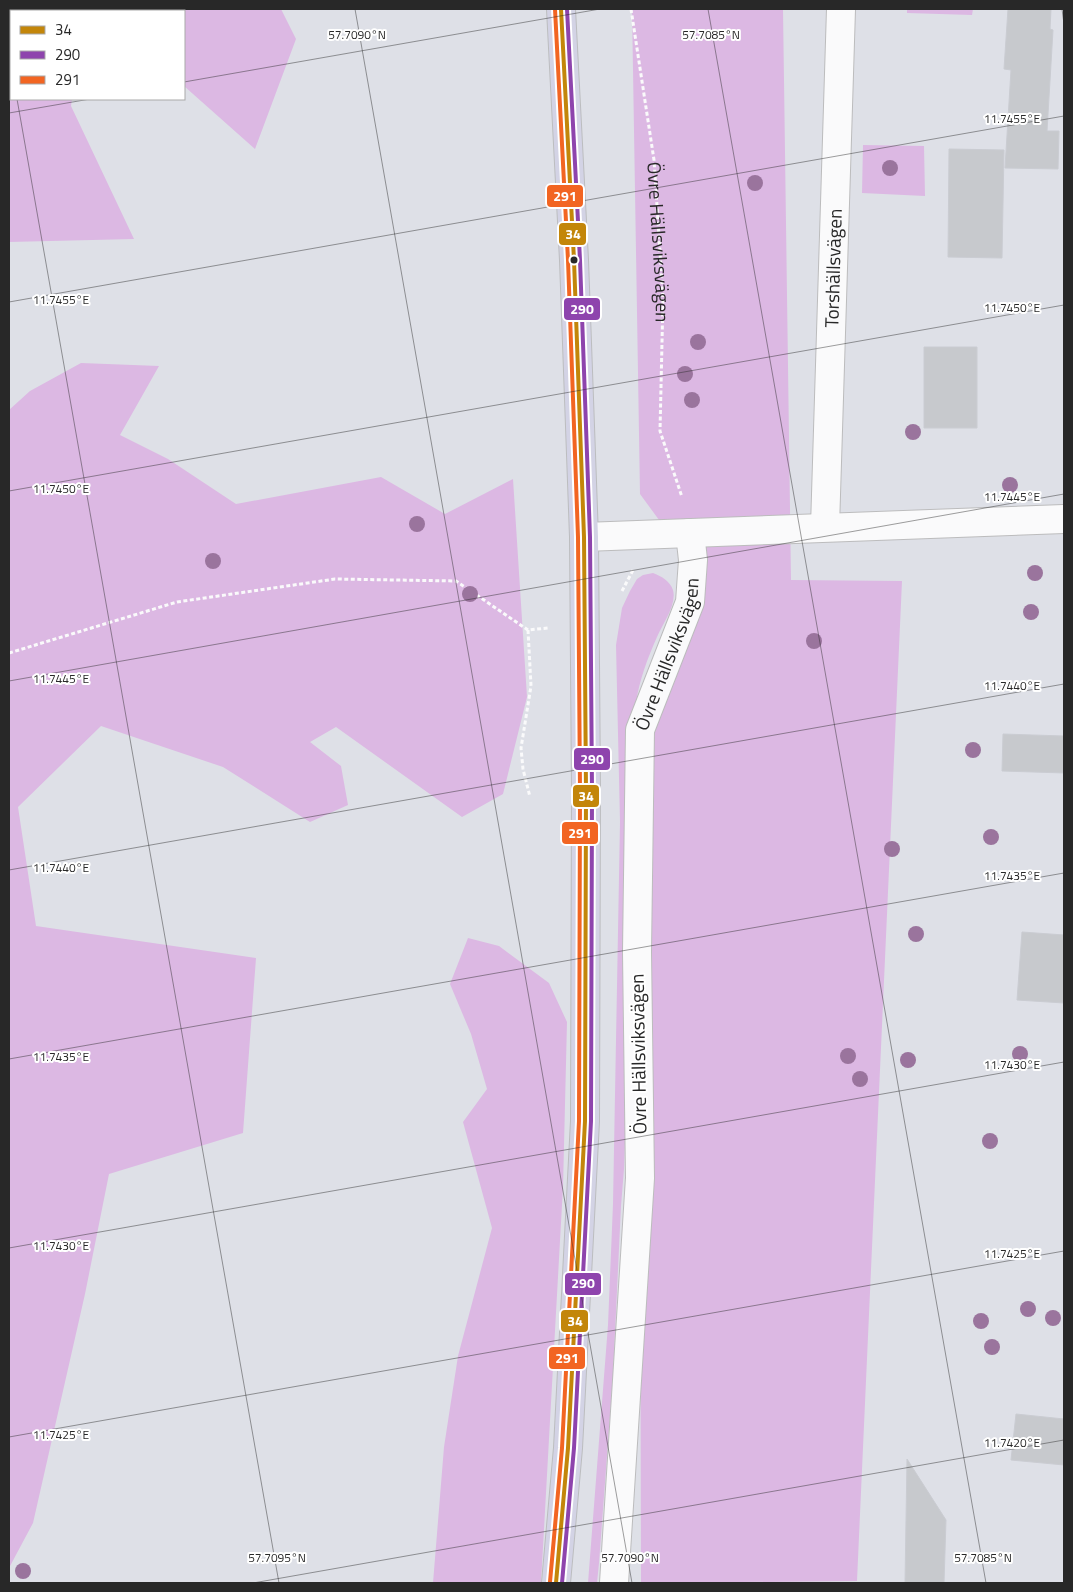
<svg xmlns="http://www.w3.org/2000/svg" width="1073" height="1592" viewBox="0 0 1073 1592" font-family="'Titillium Web',sans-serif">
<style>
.green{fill:#dcb8e3}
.building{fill:#c7c9cd;stroke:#caccd2}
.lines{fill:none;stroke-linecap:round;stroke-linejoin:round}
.street-casing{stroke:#bcbcbd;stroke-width:30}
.primary-casing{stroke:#bcbdbf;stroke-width:30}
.path{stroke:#fafafb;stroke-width:3;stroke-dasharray:4 2.5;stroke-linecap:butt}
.street{stroke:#fafafb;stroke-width:28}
.primary{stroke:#d3d3e5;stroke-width:28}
.bus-1-casing{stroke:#fff;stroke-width:8}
.bus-2-casing{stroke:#fff;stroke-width:8}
.bus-3-casing{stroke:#fff;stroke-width:8}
.bus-1{stroke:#c3860a;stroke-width:4}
.bus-2{stroke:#8e44ad;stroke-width:4}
.bus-3{stroke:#f26522;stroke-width:4}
.tree{fill:#9a749d}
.ticks{fill:none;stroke:#282828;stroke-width:1;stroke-opacity:0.45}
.bus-dot{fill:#282828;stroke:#fff;stroke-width:2}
.labels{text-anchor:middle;stroke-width:4;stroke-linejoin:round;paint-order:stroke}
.street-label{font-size:19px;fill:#282828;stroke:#fff}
.ticks-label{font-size:12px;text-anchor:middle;fill:#282828;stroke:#fff;stroke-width:4;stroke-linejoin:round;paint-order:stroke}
.line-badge{stroke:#fff;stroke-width:2}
.badge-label{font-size:14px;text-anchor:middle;font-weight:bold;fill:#fff}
</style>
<rect width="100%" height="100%" fill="#dee0e7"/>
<!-- green -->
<path class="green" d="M 9,9 L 88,9 L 87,11 L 11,11 L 11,99 L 72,99 L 71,106 L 134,239 L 9,242 Z
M 95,9 L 281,9 L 296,39 L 255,149 L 184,86 L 184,11 L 98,11 Z
M 632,9 L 783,9 L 791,580 L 902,581 L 857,1581 L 641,1583 L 639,710 L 703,580 L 640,494 Z
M 907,9 L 973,9 L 972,15 L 907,13 Z
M 863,145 L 924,146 L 925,196 L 862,193 Z
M 81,363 L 159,366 L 120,435 L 168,459 L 236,504 L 381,477 L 445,514 L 513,479 L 527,697 L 503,794 L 462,817 L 336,727 L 310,742 L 341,766 L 348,805 L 310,822 L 223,767 L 101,726 L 18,807 L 36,926 L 256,958 L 243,1133 L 109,1174 L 85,1294 L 33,1523 L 9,1568 L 9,410 L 30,391 Z
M 653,573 C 661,576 670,581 673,590 C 677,605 663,623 657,637 C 648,657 639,681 636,703 C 633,718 633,734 632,749 L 628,1052 L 624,1169 L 621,1206 L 613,1375 L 599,1563 L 597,1583 L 588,1583 L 608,1325 L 613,1204 L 620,822 L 616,645 L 622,608 L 630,591 L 637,579 L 643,575 Z
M 468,938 L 499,946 L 549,983 L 567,1022 L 563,1187 L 541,1583 L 433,1583 L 444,1447 L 458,1356 L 492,1228 L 463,1122 L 487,1089 L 471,1034 L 450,984 Z"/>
<!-- building -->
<path class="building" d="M 1008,9 L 1051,9 L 1050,29 L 1053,30 L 1047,131 L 1059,131 L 1058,169 L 1005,168 L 1011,70 L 1004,69 Z
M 949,149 L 1004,150 L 1002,258 L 948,257 Z
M 924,347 L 977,347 L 977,428 L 924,428 Z
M 1003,734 L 1064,736 L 1064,773 L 1002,771 Z
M 1022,932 L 1064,935 L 1064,1003 L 1017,1000 Z
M 1016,1414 L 1064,1419 L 1064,1465 L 1011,1460 Z
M 907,1459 L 946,1520 L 944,1583 L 905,1583 Z"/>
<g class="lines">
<defs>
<g id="street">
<path id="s2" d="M 825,527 L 841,9"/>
<path d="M 584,537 L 1064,519"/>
<path id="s3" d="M 614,1583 L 640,1178 L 637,952 L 640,730 L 690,602 L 693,560 L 690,533"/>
</g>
<path id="primary" d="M 556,1583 L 568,1448 L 585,1121 L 586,792 L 584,537 L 574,260 L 561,9"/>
</defs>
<!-- street casing -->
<use href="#street" class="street-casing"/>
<!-- primary casing -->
<use href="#primary" class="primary-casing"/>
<!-- path -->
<g class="path">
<path id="s1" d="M 631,9 L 654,160 L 663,298 L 660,431 L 682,497"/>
<path d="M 622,591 L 633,570"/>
<path d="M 528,630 L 531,686 L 521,748 L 523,769 L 530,797"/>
<path d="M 9,653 L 177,602 L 335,579 L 456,581 L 528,630 L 548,628"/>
</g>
<!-- street -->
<use href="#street" class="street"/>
<!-- primary -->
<use href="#primary" class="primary"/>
<defs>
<path id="bus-1" d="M 556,1583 L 568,1448 L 585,1121 L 586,792 L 584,537 L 574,260 L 561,9"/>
<path id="bus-2" d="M 562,1583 L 574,1448 L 591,1121 L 592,792 L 590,537 L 580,260 L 567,9"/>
<path id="bus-3" d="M 550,1582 L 562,1448 L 579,1121 L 580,792 L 578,537 L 568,260 L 555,9"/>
</defs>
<!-- bus-1 casing -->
<use href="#bus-1" class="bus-1-casing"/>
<!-- bus-2 casing -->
<use href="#bus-2" class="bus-2-casing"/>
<!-- bus-3 casing -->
<use href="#bus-3" class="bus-3-casing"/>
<!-- bus-1 -->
<use href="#bus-1" class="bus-1"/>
<!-- bus-2 -->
<use href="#bus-2" class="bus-2"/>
<!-- bus-3 -->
<use href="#bus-3" class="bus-3"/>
</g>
<!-- trees -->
<g class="tree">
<circle cx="890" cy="168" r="8"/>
<circle cx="755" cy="183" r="8"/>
<circle cx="698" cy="342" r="8"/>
<circle cx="685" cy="374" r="8"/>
<circle cx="692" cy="400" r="8"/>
<circle cx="913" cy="432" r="8"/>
<circle cx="1010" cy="485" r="8"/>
<circle cx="417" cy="524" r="8"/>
<circle cx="213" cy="561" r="8"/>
<circle cx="1035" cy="573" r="8"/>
<circle cx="470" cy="594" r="8"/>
<circle cx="1031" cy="612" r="8"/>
<circle cx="814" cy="641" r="8"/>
<circle cx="973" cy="750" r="8"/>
<circle cx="991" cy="837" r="8"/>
<circle cx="892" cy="849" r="8"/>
<circle cx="916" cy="934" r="8"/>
<circle cx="1020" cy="1054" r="8"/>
<circle cx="848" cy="1056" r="8"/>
<circle cx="908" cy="1060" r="8"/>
<circle cx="860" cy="1079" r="8"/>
<circle cx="990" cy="1141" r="8"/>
<circle cx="1028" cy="1309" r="8"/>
<circle cx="1053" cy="1318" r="8"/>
<circle cx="981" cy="1321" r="8"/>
<circle cx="992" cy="1347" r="8"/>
<circle cx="23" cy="1571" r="8"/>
</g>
<!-- ticks -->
<path class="ticks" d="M 355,9 L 632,1583M 708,9 L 986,1583M 1062,9 L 1064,24M 9,51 L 11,65M 184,82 L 600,9M 17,99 L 279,1583M 9,113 L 90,99M 9,302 L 1064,116M 9,491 L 1064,305M 9,681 L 1064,494M 9,870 L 1064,684M 9,1059 L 1064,873M 9,1248 L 1064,1062M 9,1437 L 1064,1251M 253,1583 L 1064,1440"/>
<!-- markers -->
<circle class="bus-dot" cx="574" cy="260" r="4.5"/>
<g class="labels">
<!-- street labels -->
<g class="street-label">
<text dy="7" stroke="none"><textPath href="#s1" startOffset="235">Övre Hällsviksvägen</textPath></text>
<text dy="7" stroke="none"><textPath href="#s2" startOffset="259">Torshällsvägen</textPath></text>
<text dy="7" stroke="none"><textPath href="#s3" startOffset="935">Övre Hällsviksvägen</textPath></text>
<text transform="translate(638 1054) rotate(-91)" y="7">Övre Hällsviksvägen</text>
</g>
</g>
<g class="ticks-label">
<text x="357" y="39">57.7090°N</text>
<text x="711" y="39">57.7085°N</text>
<text x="1012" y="123">11.7455°E</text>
<text x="61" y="304">11.7455°E</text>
<text x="1012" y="312">11.7450°E</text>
<text x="61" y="493">11.7450°E</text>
<text x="1012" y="501">11.7445°E</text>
<text x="61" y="683">11.7445°E</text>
<text x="1012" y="690">11.7440°E</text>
<text x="61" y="872">11.7440°E</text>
<text x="1012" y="880">11.7435°E</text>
<text x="61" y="1061">11.7435°E</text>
<text x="1012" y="1069">11.7430°E</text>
<text x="61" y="1250">11.7430°E</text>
<text x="1012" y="1258">11.7425°E</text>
<text x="61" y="1439">11.7425°E</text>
<text x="1012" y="1447">11.7420°E</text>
<text x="277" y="1562">57.7095°N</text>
<text x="630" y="1562">57.7090°N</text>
<text x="983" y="1562">57.7085°N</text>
</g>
<g class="line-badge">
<rect x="546" y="184" width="38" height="24" rx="5" fill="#f26522"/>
<rect x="558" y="222" width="29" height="24" rx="5" fill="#c3860a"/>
<rect x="563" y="297" width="38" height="24" rx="5" fill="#8e44ad"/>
<rect x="573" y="747" width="38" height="24" rx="5" fill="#8e44ad"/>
<rect x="572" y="784" width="28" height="24" rx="5" fill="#c3860a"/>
<rect x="561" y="821" width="38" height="24" rx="5" fill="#f26522"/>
<rect x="564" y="1272" width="38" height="24" rx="5" fill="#8e44ad"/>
<rect x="560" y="1309" width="29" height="24" rx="5" fill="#c3860a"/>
<rect x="548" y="1346" width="38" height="24" rx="5" fill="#f26522"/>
</g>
<g class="badge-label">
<text x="565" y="201">291</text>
<text x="573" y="239">34</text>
<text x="582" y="314">290</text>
<text x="592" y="764">290</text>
<text x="586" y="801">34</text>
<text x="580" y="838">291</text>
<text x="583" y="1288">290</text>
<text x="575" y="1326">34</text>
<text x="567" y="1363">291</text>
</g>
<!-- border -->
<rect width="1073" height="1592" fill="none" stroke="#282828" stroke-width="20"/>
<!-- legend -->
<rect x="10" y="10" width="175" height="90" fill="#ffffff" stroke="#a9a9a9"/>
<rect x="20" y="26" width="25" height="8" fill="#c3860a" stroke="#a9a9a9"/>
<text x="55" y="35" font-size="15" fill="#282828">34</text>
<rect x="20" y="51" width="25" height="8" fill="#8e44ad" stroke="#a9a9a9"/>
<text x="55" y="60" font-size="15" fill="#282828">290</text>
<rect x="20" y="76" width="25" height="8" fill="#f26522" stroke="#a9a9a9"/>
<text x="55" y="85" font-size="15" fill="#282828">291</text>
</svg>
